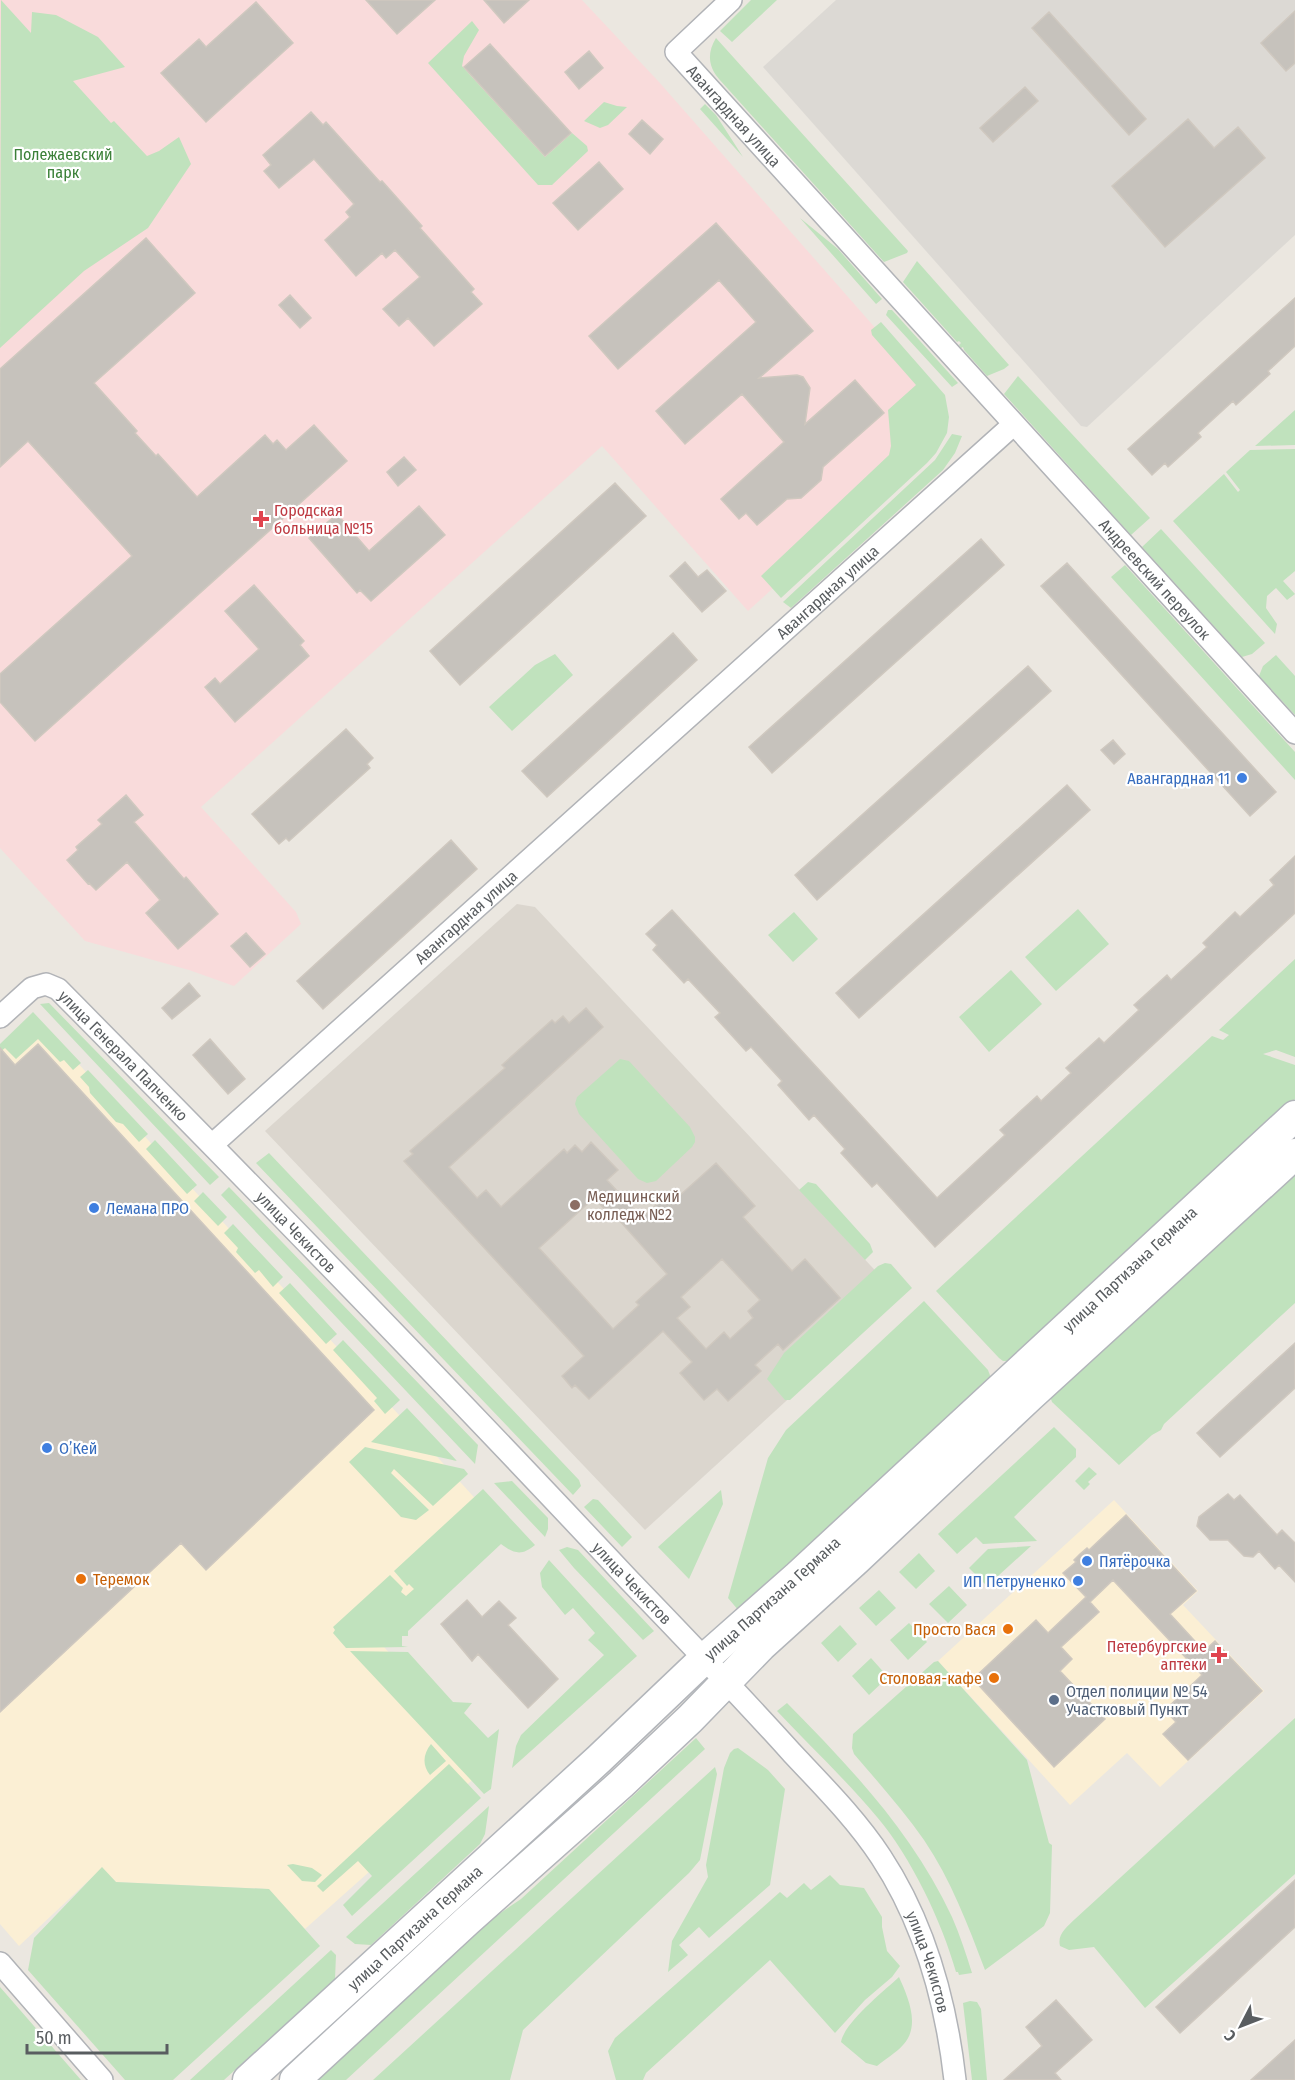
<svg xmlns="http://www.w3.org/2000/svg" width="1295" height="2080" viewBox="0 0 1295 2080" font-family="'Fira Sans Condensed',sans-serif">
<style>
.commercial{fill:#fbefd4}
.industrial{fill:#dcd9d4}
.education{fill:#dbd6ce}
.medical{fill:#f9dbdb}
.green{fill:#c0e2bd}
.building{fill:#c6c2bc;stroke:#cfc8bf;stroke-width:1.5;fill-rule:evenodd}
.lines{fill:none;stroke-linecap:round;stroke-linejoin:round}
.street-casing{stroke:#b1b3b7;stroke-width:24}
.secondary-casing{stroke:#b2b5ba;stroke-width:33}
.street{stroke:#fff;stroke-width:21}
.secondary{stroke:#fff;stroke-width:30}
.health-dot{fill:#e0444e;stroke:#fff;stroke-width:2}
.shop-dot{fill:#3f7fe0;stroke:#fff;stroke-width:2}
.education-dot{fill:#8d6e63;stroke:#fff;stroke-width:2}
.food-dot{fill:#e8710a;stroke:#fff;stroke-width:2}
.service-dot{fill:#5c6f8a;stroke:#fff;stroke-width:2}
.labels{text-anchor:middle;stroke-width:4.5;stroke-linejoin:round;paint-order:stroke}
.street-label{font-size:16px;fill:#595d60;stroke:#fff}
.park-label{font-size:16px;fill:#3b8038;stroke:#fff}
.health-label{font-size:16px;fill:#be3a42;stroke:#fff;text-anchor:start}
.shop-label{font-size:16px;fill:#366cbe;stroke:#fff;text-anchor:start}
.education-label{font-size:16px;fill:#785e54;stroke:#fff;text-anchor:start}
.food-label{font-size:16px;fill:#c56008;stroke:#fff;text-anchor:end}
.service-label{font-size:16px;fill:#4e5e75;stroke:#fff;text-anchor:start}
</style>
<rect width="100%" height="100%" fill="#ebe7e0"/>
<!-- commercial -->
<path class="commercial" d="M 33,1014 L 493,1518 L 371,1632 L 488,1766 L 305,1929 L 268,1889 L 116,1882 L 102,1868 L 19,1946 L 0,1924 L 0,1050 Z
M 1114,1500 L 1198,1591 L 1183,1605 L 1264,1691 L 1160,1787 L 1127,1753 L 1070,1805 L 938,1661 Z"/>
<!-- industrial -->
<path class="industrial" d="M 836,0 L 1295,0 L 1295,235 L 1087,427 L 1081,426 L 763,67 Z"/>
<!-- education -->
<path class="education" d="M 517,904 L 535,907 L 900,1297 L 645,1530 L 265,1131 Z"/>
<!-- medical -->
<path class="medical" d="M 0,0 L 582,0 L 659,82 L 936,397 L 938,438 L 748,611 L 602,446 L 201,807 L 296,912 L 301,924 L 234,986 L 189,970 L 85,941 L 0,848 Z"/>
<!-- green -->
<path class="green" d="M 1,0 L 31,33 L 32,12 L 56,15 L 98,37 L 125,67 L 73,81 L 111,123 L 114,121 L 147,156 L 159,151 L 179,137 L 191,164 L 148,228 L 84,271 L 0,348 Z
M 751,0 L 777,0 L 732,42 L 720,31 Z
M 472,21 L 479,30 L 464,56 L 462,66 L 545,157 L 572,133 L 587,146 L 588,151 L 552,185 L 538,185 L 428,63 Z
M 716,38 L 908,251 L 907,253 L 884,262 L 719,79 C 708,66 707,53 716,38 Z
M 604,102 L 617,106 L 627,107 L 608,125 L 600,128 L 584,121 Z
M 705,104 L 716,115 L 743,157 L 700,109 Z
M 800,218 L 838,249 L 882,299 L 876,304 Z
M 917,261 L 1009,365 L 1004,369 L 987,376 L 964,350 L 963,347 L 961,348 L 959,345 L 961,343 L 959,341 L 957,342 L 903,282 Z
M 888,310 L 892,310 L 958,383 L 952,387 L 886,315 Z
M 881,322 L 945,395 L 949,417 L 947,433 L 936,453 L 927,463 L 781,598 L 761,576 L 889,455 L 891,446 L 888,410 L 916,385 L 872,335 L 871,330 Z
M 1018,376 L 1150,518 L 1131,535 L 1004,394 Z
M 1295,410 L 1295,445 L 1255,446 Z
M 952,434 L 962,436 L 955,453 L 943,470 L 791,608 L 783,602 L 935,460 Z
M 1295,449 L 1295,571 L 1283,581 L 1295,594 L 1287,600 L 1276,588 L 1267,596 L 1266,608 L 1277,624 L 1275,634 L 1173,521 L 1224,474 L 1238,492 L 1240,490 L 1226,472 L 1250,450 Z
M 1161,529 L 1265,643 L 1252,654 L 1242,657 L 1142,547 Z
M 1125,565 L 1295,752 L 1295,780 L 1111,577 Z
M 555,654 L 573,675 L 512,731 L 489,707 L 535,665 Z
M 1276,655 L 1295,676 L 1295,715 L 1259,676 L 1263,666 Z
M 1078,909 L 1109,944 L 1056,991 L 1025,957 Z
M 794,912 L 818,939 L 793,962 L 768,935 Z
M 1295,959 L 1295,1057 L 1276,1050 L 1263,1054 L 1295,1065 L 1295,1099 L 1011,1361 L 1003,1361 L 999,1358 L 936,1291 L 1212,1036 L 1223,1040 L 1229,1035 L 1219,1030 Z
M 1011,970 L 1042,1004 L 989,1052 L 959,1017 Z
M 49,1003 L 219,1177 L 210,1185 L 40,1004 Z
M 33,1012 L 81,1063 L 73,1070 L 64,1060 L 60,1062 L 38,1039 L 16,1059 L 5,1048 L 0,1052 L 0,1044 Z
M 620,1059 L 629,1061 L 690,1127 L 695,1137 L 695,1142 L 692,1147 L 656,1181 L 647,1183 L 638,1179 L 579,1114 L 575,1104 L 577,1097 Z
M 88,1070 L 148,1134 L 139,1142 L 123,1124 L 116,1122 L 90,1093 L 89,1087 L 80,1077 Z
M 155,1140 L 197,1185 L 187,1194 L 146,1149 Z
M 269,1153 L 579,1480 L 581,1486 L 573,1495 L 256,1163 Z
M 1295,1169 L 1295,1303 L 1164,1424 L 1161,1430 L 1152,1435 L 1119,1465 L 1052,1402 L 1050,1396 Z
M 808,1182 L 816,1184 L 870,1244 L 873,1252 L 865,1260 L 799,1190 Z
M 229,1187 L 478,1445 L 475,1464 L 221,1195 Z
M 203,1192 L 227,1217 L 218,1226 L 194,1201 Z
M 233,1224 L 283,1277 L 273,1287 L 259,1270 L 255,1273 L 236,1252 L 238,1248 L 224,1233 Z
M 885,1263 L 891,1264 L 912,1288 L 790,1400 L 785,1400 L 767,1379 L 784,1353 L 878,1266 Z
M 290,1283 L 337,1334 L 326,1344 L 279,1293 Z
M 924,1301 L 988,1370 L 991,1378 L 739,1611 L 728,1598 L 768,1458 L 786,1430 Z
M 343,1340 L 400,1400 L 385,1414 L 374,1401 L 377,1398 L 333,1350 Z
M 407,1408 L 457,1461 L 371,1442 Z
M 1054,1427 L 1076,1449 L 1076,1457 L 1014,1517 L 1037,1541 L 983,1544 L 976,1537 L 957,1554 L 938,1534 Z
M 365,1447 L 464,1469 L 468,1474 L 433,1506 L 394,1469 L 391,1473 L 429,1510 L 416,1520 L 401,1517 L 349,1462 Z
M 1089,1467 L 1097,1474 L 1088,1482 L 1090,1484 L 1084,1490 L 1075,1481 Z
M 512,1481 L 548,1518 L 548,1529 L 545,1537 L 494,1483 Z
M 483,1489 L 535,1545 C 522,1556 514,1554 501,1544 L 408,1631 L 408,1636 L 402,1636 L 402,1646 L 408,1647 L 346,1648 L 333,1633 L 335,1630 L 333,1627 L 390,1575 L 403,1588 L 401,1592 L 406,1596 L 414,1589 L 409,1584 L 407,1586 L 394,1571 Z
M 721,1490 L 723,1504 L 689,1579 L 658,1547 Z
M 593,1499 L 598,1500 L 632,1537 L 622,1547 L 584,1507 Z
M 1031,1546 L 987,1586 L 969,1568 L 988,1549 Z
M 567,1547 L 578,1550 L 654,1631 L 643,1640 L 574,1568 L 559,1550 Z
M 919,1553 L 935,1571 L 916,1589 L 899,1572 Z
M 549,1560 L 637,1656 L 512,1768 L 516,1746 L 521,1735 L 604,1655 L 588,1640 L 595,1633 L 573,1608 L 565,1615 L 542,1587 L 540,1573 Z
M 949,1586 L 967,1605 L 948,1623 L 929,1604 Z
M 879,1590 L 896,1608 L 876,1626 L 859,1608 Z
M 909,1623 L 927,1642 L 908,1660 L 890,1640 Z
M 840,1625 L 857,1644 L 838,1662 L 821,1643 Z
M 350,1651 L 408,1652 L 453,1702 L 472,1703 L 464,1713 L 488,1738 L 499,1729 L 491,1789 L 484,1794 Z
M 871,1658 L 888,1677 L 869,1695 L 852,1676 Z
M 938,1661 L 1027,1760 L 1049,1843 L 1052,1845 L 1050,1913 L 1044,1926 L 985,1970 C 968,1925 951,1880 924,1840 C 903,1810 878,1782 854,1754 L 852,1748 L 853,1734 L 934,1662 Z
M 787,1703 C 851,1768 913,1833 952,1917 C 960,1935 966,1954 972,1973 L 959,1975 L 958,1972 L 956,1972 C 942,1922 911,1857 877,1817 C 846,1780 810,1746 777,1711 Z
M 1295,1718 L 1295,1874 L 1145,2008 L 1094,1947 L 1069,1950 L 1060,1946 C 1057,1934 1067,1927 1075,1919 Z
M 696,1738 L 705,1749 L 346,2080 L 312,2080 L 477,1929 L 521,1899 Z
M 431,1744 L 446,1761 L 430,1775 C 422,1765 423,1754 431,1744 Z
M 738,1748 L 768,1770 L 785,1789 L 770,1885 L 709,1938 L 699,1927 L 679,1945 L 688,1955 L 668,1972 L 672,1941 L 708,1877 L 706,1865 L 724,1768 L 730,1753 L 734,1749 Z
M 449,1764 L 481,1798 L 352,1916 L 343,1905 L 372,1876 L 358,1861 L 323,1892 L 317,1886 Z
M 715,1767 L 717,1774 L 700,1860 L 689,1873 L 523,2030 L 510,2080 L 373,2080 Z
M 489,1806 L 485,1834 L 480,1844 L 371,1945 L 355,1944 L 346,1937 Z
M 293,1864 L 312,1868 L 322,1875 L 315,1882 L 302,1881 L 287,1865 Z
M 102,1867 L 116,1882 L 269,1889 L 320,1946 L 173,2080 L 125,2080 L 28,1970 L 34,1938 Z
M 830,1875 L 840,1885 L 864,1888 L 882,1917 L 882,1927 L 887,1951 L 900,1966 L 892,1977 L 865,2000 L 835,2033 L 770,1960 L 646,2073 L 643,2080 L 616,2080 L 608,2051 L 615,2038 L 780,1892 L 787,1898 L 804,1883 L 811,1890 Z
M 331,1950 L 336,1955 L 335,1979 L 224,2080 L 190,2080 Z
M 899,1977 C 908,1997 921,2026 903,2045 C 896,2053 885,2059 877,2066 L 866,2063 L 841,2042 C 844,2023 884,1991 899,1977 Z
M 0,1987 L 81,2080 L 0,2080 Z
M 970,2001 L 977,2002 L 981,2009 L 987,2080 L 972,2080 L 963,2003 Z"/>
<!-- building -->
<path class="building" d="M 366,0 L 435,0 L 397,34 Z
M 484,0 L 529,0 L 504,23 Z
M 256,2 L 293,43 L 206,122 L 161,73 L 199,39 L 206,47 Z
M 1295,11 L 1295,63 L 1286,71 L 1261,43 Z
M 1049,12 L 1146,119 L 1129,135 L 1032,28 Z
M 490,44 L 571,133 L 545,156 L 464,67 Z
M 589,51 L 603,68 L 579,89 L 565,72 Z
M 1025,87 L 1038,101 L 993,142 L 980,128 Z
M 311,112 L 323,125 L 326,122 L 380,182 L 382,181 L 422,226 L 420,228 L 474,289 L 471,292 L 482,304 L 434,346 L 408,318 L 399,326 L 383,309 L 420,277 L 395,250 L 386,258 L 382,253 L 356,276 L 325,240 L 350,217 L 346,212 L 354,204 L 314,159 L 279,188 L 264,171 L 271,165 L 263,155 Z
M 1188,119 L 1214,148 L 1238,127 L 1265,158 L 1165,247 L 1112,186 Z
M 642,120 L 663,139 L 650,154 L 629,134 Z
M 599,162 L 623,189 L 578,230 L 553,203 Z
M 716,223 L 813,331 L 759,378 L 797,375 L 803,377 L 810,388 L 805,424 L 855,380 L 884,413 L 823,467 L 821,480 L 801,498 L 787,499 L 757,525 L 746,513 L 739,519 L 721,499 L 784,442 L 742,394 L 685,444 L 656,411 L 756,322 L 719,280 L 618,369 L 589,336 Z
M 146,238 L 195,293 L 94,383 L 137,431 L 135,433 L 156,456 L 158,454 L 197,497 L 265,435 L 273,444 L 277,440 L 286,450 L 314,425 L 347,461 L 35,741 L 0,702 L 0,674 L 132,556 L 28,441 L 0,467 L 0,369 Z
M 290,295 L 311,318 L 300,328 L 279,305 Z
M 1295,298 L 1295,346 L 1268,371 L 1270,374 L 1236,405 L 1233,401 L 1198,433 L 1201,437 L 1168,467 L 1165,463 L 1152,475 L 1128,449 Z
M 404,457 L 416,470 L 398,486 L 387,472 Z
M 615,483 L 646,516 L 460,685 L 430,651 Z
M 419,506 L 445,535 L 371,601 L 360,590 L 357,593 L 309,538 L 337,514 L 369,551 Z
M 981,539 L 1004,565 L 772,773 L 749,747 Z
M 685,562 L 698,577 L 707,570 L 726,591 L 702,612 L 670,576 Z
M 1067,563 L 1276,792 L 1250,816 L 1041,586 Z
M 254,585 L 304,641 L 300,645 L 309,656 L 235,722 L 205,687 L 215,678 L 220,684 L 259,649 L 225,611 Z
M 673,633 L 697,660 L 547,797 L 522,771 Z
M 1028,666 L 1051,691 L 817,900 L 795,875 Z
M 346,729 L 373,758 L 367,764 L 370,768 L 289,841 L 286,838 L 279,844 L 252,814 Z
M 1113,740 L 1125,754 L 1114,764 L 1101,750 Z
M 1067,785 L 1090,810 L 859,1018 L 836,993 Z
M 126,795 L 143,815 L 134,822 L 184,879 L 186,877 L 218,914 L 178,949 L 146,913 L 160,900 L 127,862 L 96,890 L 89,883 L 88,884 L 67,860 L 78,850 L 76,847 L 102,824 L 98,820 Z
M 451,840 L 477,869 L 323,1009 L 297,981 Z
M 1295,856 L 1295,913 L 935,1247 L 877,1183 L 872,1187 L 841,1153 L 845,1149 L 814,1115 L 809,1120 L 778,1085 L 782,1081 L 751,1047 L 746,1051 L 715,1017 L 720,1013 L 688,979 L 684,983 L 653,950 L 657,945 L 646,934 L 672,910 L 937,1198 L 1005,1135 L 1000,1130 L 1037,1096 L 1041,1101 L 1071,1073 L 1066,1068 L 1099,1038 L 1104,1043 L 1139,1010 L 1134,1005 L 1167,975 L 1171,980 L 1207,947 L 1203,943 L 1235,912 L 1240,917 L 1274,885 L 1270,880 Z
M 246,933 L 265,954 L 250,967 L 231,946 Z
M 189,983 L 200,996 L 172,1019 L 162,1008 Z
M 586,1008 L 603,1027 L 449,1167 L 477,1198 L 486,1190 L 501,1207 L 564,1149 L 567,1153 L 575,1145 L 582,1152 L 591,1142 L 618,1170 L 607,1180 L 642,1218 L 672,1190 L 678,1197 L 716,1163 L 755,1206 L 743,1217 L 792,1271 L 805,1259 L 840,1298 L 783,1350 L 778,1344 L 755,1365 L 761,1371 L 728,1401 L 717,1389 L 704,1400 L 680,1373 L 692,1362 L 663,1331 L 589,1399 L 575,1385 L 572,1388 L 562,1376 L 584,1356 L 404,1161 L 413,1154 L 410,1151 L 505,1068 L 502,1065 L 552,1020 L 555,1023 L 563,1016 L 569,1023 ZM 594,1198 L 617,1222 L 619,1220 L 667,1274 L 636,1302 L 639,1305 L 613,1329 L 539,1248 ZM 722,1259 L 760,1300 L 748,1311 L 753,1318 L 730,1339 L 724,1332 L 706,1349 L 677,1318 L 690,1307 L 681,1297 Z
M 210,1039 L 245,1079 L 228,1094 L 193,1055 Z
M 38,1044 L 374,1410 L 206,1570 L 181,1543 L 0,1712 L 0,1048 L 15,1065 Z
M 1295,1343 L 1295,1388 L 1220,1457 L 1197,1433 Z
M 1228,1494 L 1234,1500 L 1240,1495 L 1277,1535 L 1282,1530 L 1295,1543 L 1295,1582 L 1279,1565 L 1275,1569 L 1259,1551 L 1253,1557 L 1244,1556 L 1228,1540 L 1210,1540 L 1197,1526 L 1199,1517 Z
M 1126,1515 L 1196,1591 L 1170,1614 L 1204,1651 L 1215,1641 L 1262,1691 L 1188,1760 L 1163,1734 L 1176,1722 L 1165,1710 L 1202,1675 L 1113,1580 L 1090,1602 L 1099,1612 L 1061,1647 L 1072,1659 L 1060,1671 L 1105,1719 L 1054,1767 L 973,1679 L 1036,1620 L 1048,1633 L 1086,1597 L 1063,1573 L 1076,1562 L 1074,1560 L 1080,1554 L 1087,1548 L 1089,1550 Z
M 467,1600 L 482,1617 L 499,1601 L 516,1618 L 508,1625 L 558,1679 L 528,1708 L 478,1654 L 472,1661 L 441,1624 Z
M 1295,1880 L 1295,1927 L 1180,2033 L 1156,2007 Z
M 1056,2000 L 1092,2040 L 1055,2073 L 1061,2080 L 1004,2080 L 1042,2046 L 1026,2027 Z
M 1295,2040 L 1295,2080 L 1251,2080 Z"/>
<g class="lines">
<defs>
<g id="street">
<path id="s1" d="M 731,0 L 676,52 L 1295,733"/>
<path id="s2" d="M 0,1017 L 32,988 L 46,984 L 58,989 C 251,1184 442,1380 629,1580 C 684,1637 739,1694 792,1753 C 823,1786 856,1819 881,1857 C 925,1924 946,2001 955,2080"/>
<path id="s3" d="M 213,1144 L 1013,425"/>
<path d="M 0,1963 L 102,2080"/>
</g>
<g id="secondary">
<path id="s4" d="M 248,2080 L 599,1759 L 704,1659 L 798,1576 L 1295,1116"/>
<path d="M 295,2080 L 467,1921 L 621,1784 L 690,1719 L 761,1646 L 856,1560 L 1029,1397 L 1295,1154"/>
</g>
</defs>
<!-- street casing -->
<use href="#street" class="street-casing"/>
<!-- secondary casing -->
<use href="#secondary" class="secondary-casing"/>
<!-- street -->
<use href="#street" class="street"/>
<!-- secondary -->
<use href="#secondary" class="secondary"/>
</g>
<!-- markers -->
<g class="health-dot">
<path d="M258 510h6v6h6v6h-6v6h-6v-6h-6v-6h6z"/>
<path d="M1216 1646h6v6h6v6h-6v6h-6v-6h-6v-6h6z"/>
</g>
<g class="shop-dot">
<circle cx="1242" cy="778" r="6"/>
<circle cx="94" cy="1208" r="6"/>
<circle cx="47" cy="1448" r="6"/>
<circle cx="1087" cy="1561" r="6"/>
<circle cx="1078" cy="1581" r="6"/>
</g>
<circle class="education-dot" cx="575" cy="1205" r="6"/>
<g class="food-dot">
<circle cx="81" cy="1579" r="6"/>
<circle cx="1008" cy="1629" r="6"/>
<circle cx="994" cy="1678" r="6"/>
</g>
<circle class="service-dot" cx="1054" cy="1700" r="6"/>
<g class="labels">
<!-- street labels -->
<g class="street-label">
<text dy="6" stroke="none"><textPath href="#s1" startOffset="162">Авангардная улица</textPath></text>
<text dy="6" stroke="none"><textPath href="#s1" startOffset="788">Андреевский переулок</textPath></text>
<text dy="6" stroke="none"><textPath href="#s3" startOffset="826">Авангардная улица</textPath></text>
<text dy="6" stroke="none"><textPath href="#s3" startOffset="340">Авангардная улица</textPath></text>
<text dy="6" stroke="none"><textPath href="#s2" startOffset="164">улица Генерала Папченко</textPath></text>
<text dy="6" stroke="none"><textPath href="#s2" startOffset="411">улица Чекистов</textPath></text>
<text dy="6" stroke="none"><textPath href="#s4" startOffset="1198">улица Партизана Германа</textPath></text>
<text dy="6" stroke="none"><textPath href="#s2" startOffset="897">улица Чекистов</textPath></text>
<text dy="6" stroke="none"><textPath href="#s4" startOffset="712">улица Партизана Германа</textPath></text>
<text dy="6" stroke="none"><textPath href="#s4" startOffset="226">улица Партизана Германа</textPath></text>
<text dy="6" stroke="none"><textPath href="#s2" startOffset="1383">улица Чекистов</textPath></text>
</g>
<!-- park labels -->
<g class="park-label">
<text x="63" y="160">Полежаевский<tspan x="63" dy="18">парк</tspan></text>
</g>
<!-- health labels -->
<g class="health-label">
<text x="274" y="516">Городская<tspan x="274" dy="18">больница №15</tspan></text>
<text x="1207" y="1652" text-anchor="end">Петербургские<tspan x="1207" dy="18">аптеки</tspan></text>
</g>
<!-- shop labels -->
<g class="shop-label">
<text x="1230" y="784" text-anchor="end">Авангардная 11</text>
<text x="106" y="1214">Лемана ПРО</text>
<text x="59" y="1454">О’Кей</text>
<text x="1099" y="1567">Пятёрочка</text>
<text x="1066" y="1587" text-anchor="end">ИП Петруненко</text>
</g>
<!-- education labels -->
<g class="education-label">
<text x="587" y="1202">Медицинский<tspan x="587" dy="18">колледж №2</tspan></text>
</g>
<!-- food labels -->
<g class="food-label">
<text x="93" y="1585" text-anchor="start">Теремок</text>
<text x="996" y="1635">Просто Вася</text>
<text x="982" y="1684">Столовая-кафе</text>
</g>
<!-- service labels -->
<g class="service-label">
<text x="1066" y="1697">Отдел полиции № 54<tspan x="1066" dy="18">Участковый Пункт</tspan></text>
</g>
</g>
<!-- north arrow -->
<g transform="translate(1241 2026) rotate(228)" stroke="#ffffff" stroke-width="4.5" paint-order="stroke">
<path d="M0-4.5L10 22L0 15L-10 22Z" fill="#595d60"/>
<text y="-9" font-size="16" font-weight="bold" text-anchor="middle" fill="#595d60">С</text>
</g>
<!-- scale -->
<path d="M27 2044v9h140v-9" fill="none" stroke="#595d60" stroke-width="3"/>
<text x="36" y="2044" font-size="18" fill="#595d60" stroke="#ffffff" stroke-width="4.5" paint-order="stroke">50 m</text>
</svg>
